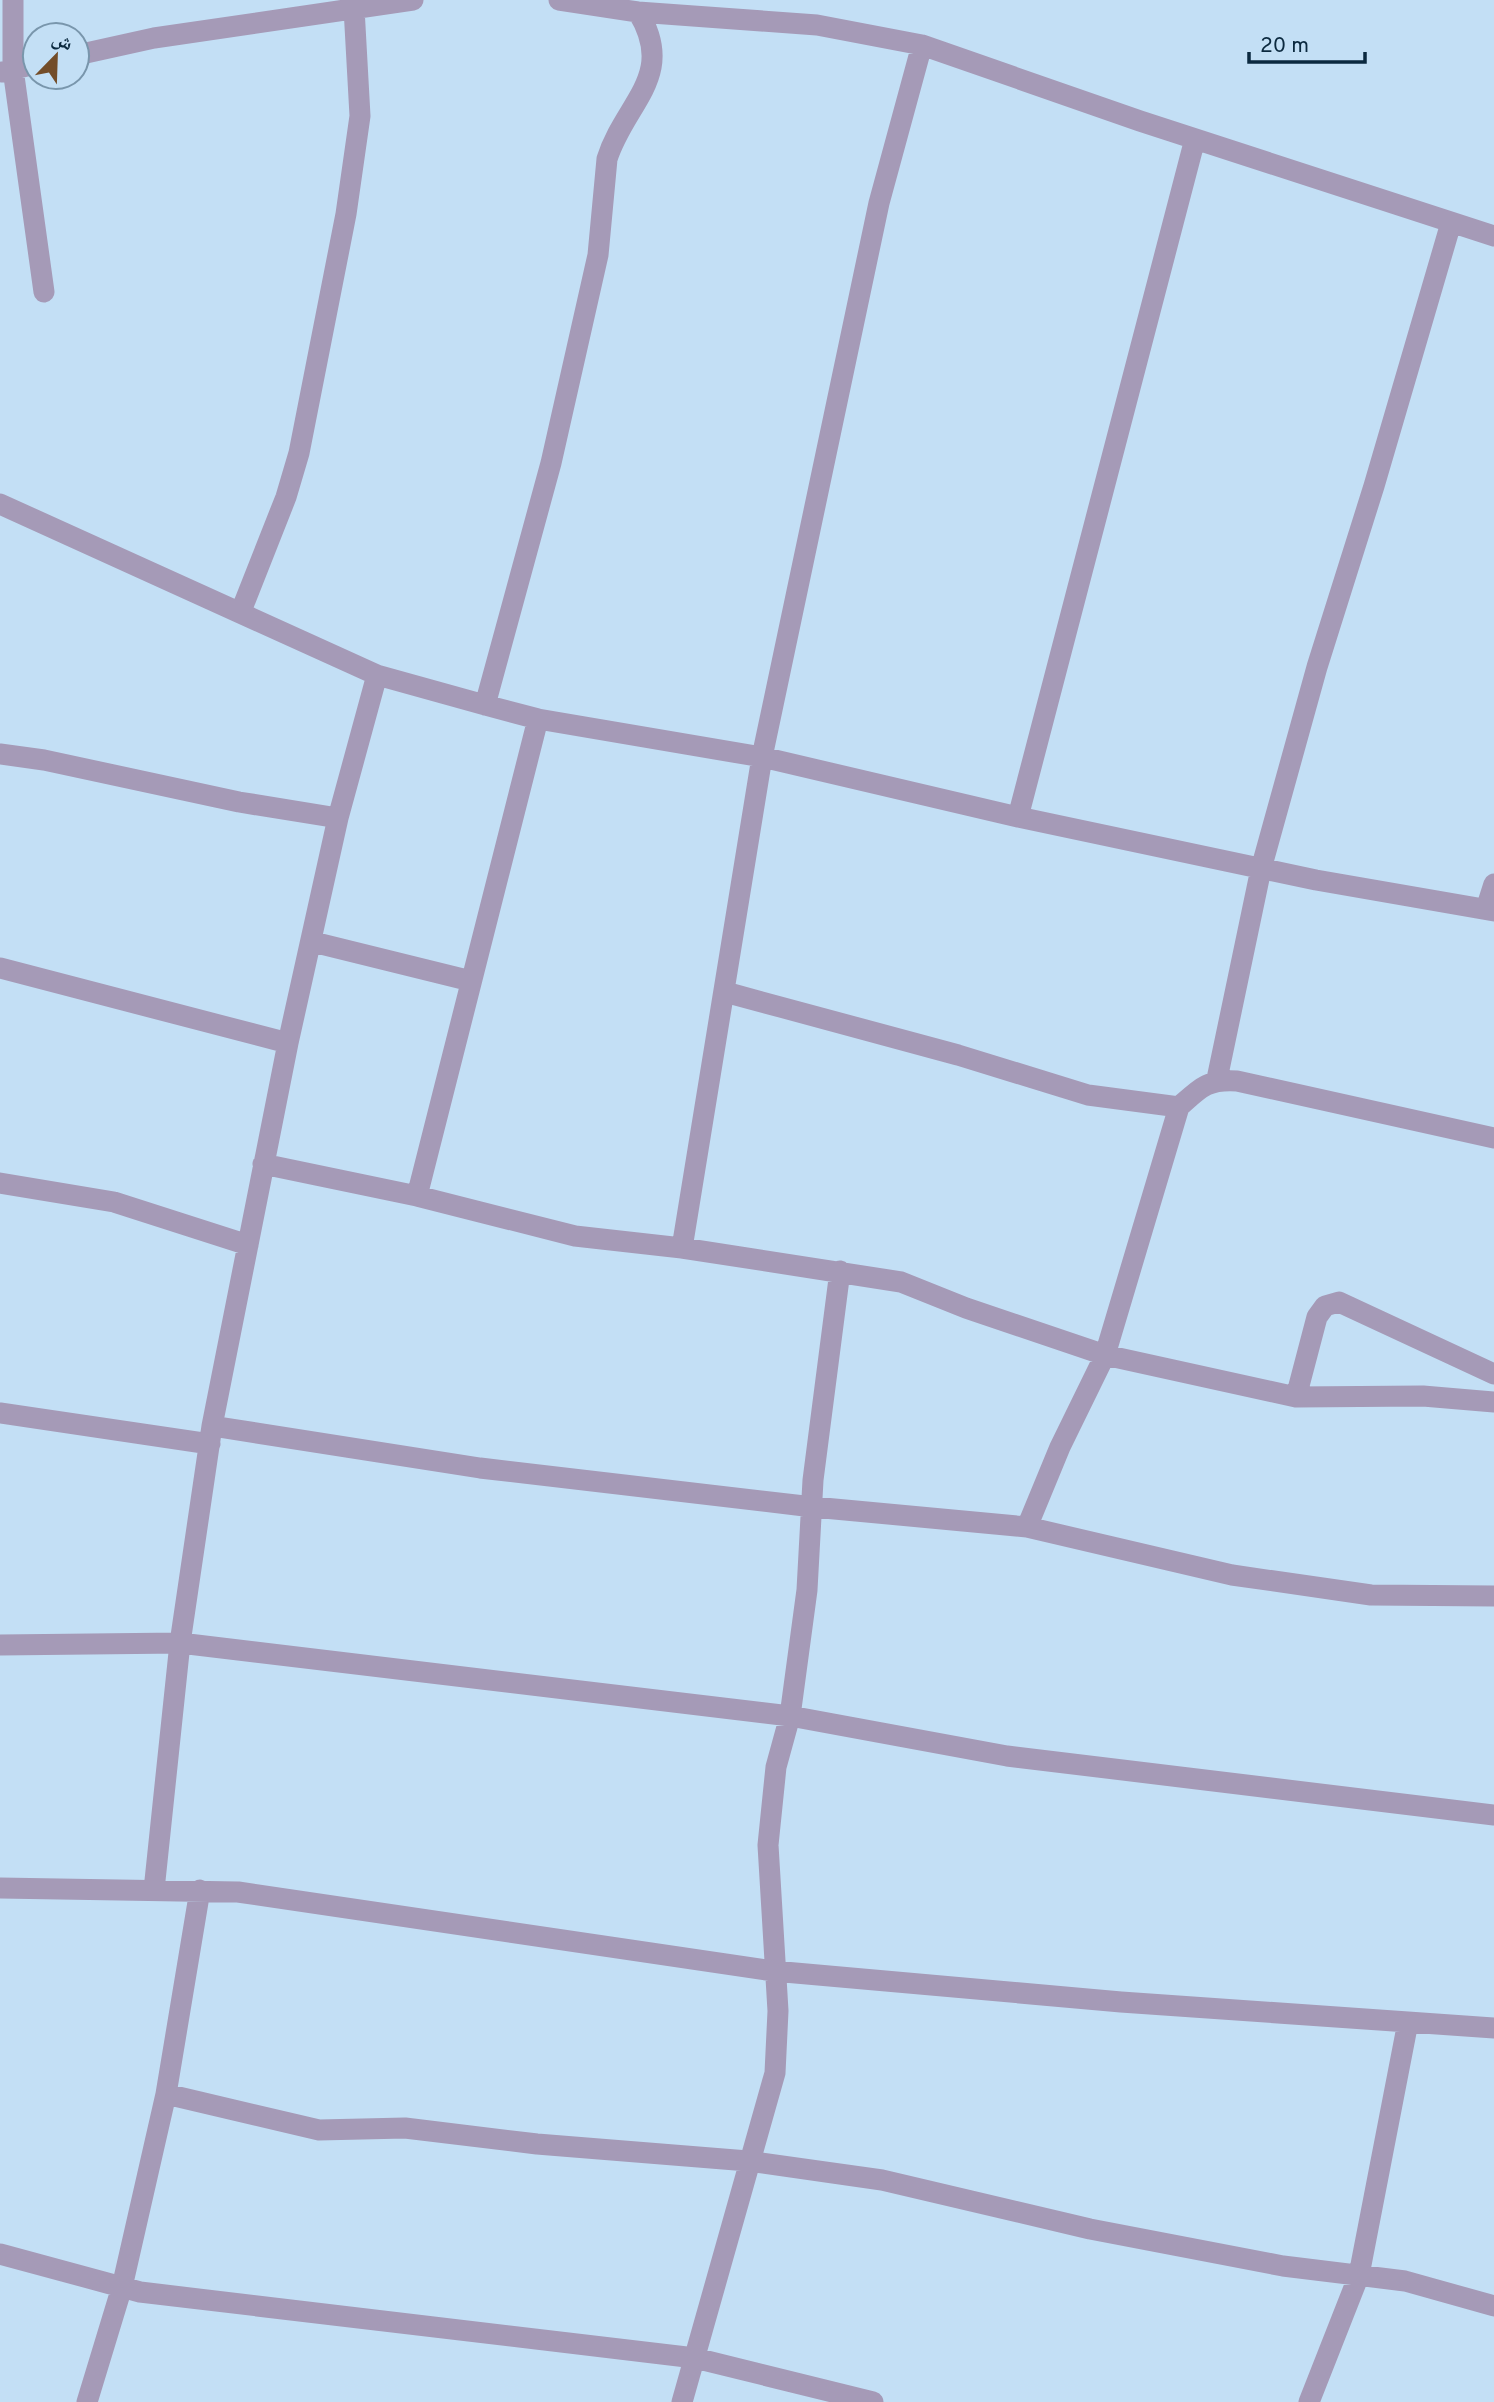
<svg xmlns="http://www.w3.org/2000/svg" width="1494" height="2402" viewBox="0 0 1494 2402" font-family="Overpass,'Noto Naskh Arabic',sans-serif">
<style>
.lines{fill:none;stroke-linecap:round;stroke-linejoin:round}
.street{stroke:#a59ab7;stroke-width:21}
</style>
<rect width="100%" height="100%" fill="#c3dff5"/>
<g class="lines">
<!-- street -->
<path class="street" d="M 13,0 L 13,69 L 44,292
M 559,0 L 638,12 L 817,25 L 922,45 L 1140,121 L 1494,236
M 77,55 L 154,38 L 413,0
M 2,72 L 35,64
M 0,504 L 377,675 L 485,705 L 538,719 L 762,757 L 1018,817 L 1316,880 L 1494,911
M 241,611 L 286,497 L 299,453 L 346,214 L 360,116 L 354,8
M 485,705 L 551,463 L 598,255 L 607,159 C 625,102 677,76 638,12
M 0,754 L 44,760 L 239,802 L 338,818
M 1018,817 L 1195,139
M 1486,909 L 1494,884
M 313,942 L 471,981
M 0,968 L 288,1043
M 725,992 L 958,1055 L 1088,1095 L 1179,1107 C 1200,1088 1207,1079 1237,1081 L 1494,1138
M 1217,1079 L 1261,869 L 1317,667 L 1374,486 L 1451,223
M 263,1164 L 417,1196 L 575,1236 L 682,1248 L 901,1282 L 966,1308 L 1105,1355 L 1296,1397 L 1423,1396 L 1494,1402
M 0,1183 L 114,1202 L 248,1245
M 417,1196 L 538,719
M 682,1248 L 762,757 L 879,203 L 922,45
M 1296,1397 L 1317,1317 L 1325,1306 L 1339,1302 L 1494,1374
M 0,1413 L 210,1444
M 212,1426 L 480,1468 L 813,1507 L 1027,1527 L 1232,1575 L 1371,1595 L 1494,1596
M 1027,1527 L 1060,1447 L 1105,1355 L 1179,1107
M 0,1645 L 180,1643 L 790,1716 L 1007,1756 L 1494,1815
M 0,1888 L 238,1892 L 773,1971 L 1121,2002 L 1494,2028
M 154,1890 L 180,1643 L 212,1426 L 288,1043 L 338,818 L 377,675
M 166,2094 L 319,2130 L 405,2128 L 537,2144 L 748,2161 L 882,2180 L 1090,2229 L 1283,2266 L 1405,2281 L 1494,2306
M 0,2254 L 140,2292 L 695,2358 L 873,2402
M 87,2402 L 122,2287 L 166,2094 L 200,1890
M 682,2402 L 775,2073 L 778,2011 L 768,1845 L 776,1767 L 790,1716 L 807,1590 L 813,1480 L 840,1271
M 1309,2402 L 1359,2275 L 1408,2022"/>
</g>
<!-- north arrow -->
<g transform="translate(56 56) rotate(23)"><circle r="33" fill="#c3dff5" stroke="#7996ac" stroke-width="2"/>
<path d="M0-5L12 26L0 18L-12 26Z" fill="#734d29"/>
<text y="-10" font-size="19" font-weight="bold" text-anchor="middle" fill="#0b293f">ش</text>
</g>
<!-- scale -->
<path d="M1249 52v10h116v-10" fill="none" stroke="#0b293f" stroke-width="3.5"/>
<text x="1260" y="52" font-size="21" fill="#0b293f" stroke="#c3dff5" stroke-width="5" paint-order="stroke">20 m</text>
</svg>
